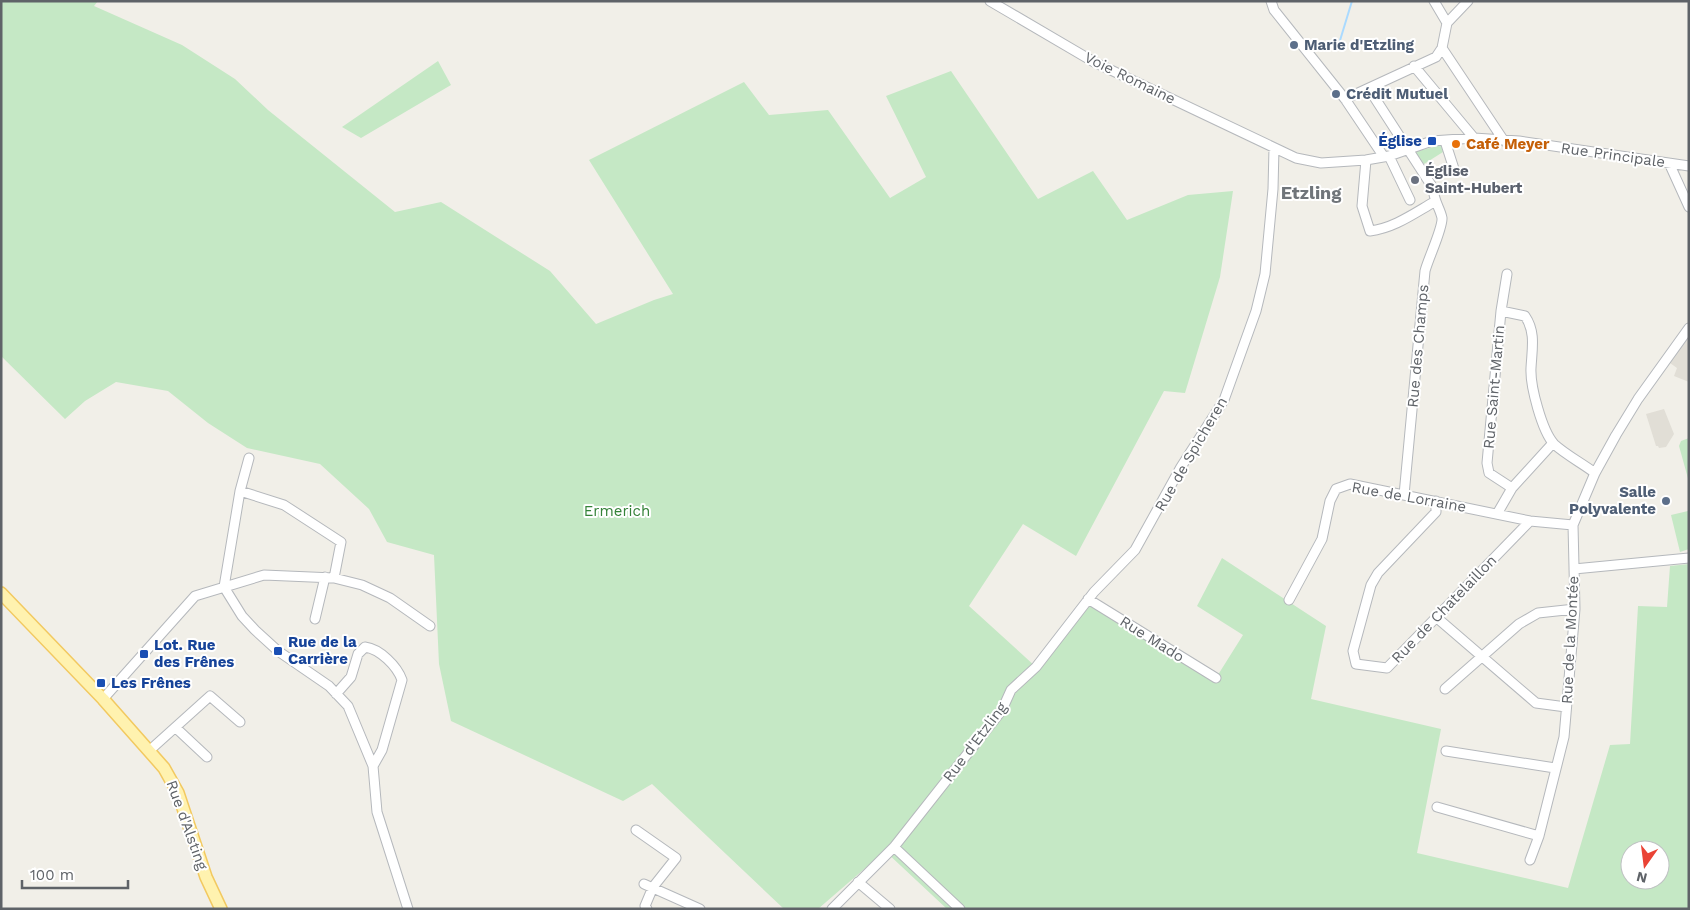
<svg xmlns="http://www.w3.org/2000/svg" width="1690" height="910" viewBox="0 0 1690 910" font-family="'Work Sans',sans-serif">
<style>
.education{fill:#e1ded6}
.green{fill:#c5e8c5;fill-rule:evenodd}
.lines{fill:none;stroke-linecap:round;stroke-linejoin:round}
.stream{stroke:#aadaff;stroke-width:2}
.minor-casing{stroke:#b5b8bc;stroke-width:11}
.major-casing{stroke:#f2c960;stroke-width:14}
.minor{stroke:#fff;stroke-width:9}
.major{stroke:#fff2af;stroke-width:11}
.service-dot{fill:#5c6f8a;stroke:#fff;stroke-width:2}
.transit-dot{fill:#1a4fb4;stroke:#fff;stroke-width:2}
.food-dot{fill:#e8710a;stroke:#fff;stroke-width:2}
.worship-dot{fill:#6b7280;stroke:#fff;stroke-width:2}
.labels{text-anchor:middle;stroke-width:4;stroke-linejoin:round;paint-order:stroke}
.service-label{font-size:15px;font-weight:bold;fill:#4e5e75;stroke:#fff;text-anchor:start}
.street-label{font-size:15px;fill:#5f6368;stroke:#fff}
.transit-label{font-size:15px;font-weight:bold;fill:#164399;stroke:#fff;text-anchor:start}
.food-label{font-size:15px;font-weight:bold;fill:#c56008;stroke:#fff;text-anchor:start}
.worship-label{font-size:15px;font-weight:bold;fill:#5b616d;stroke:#fff;text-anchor:start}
.park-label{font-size:15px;fill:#348238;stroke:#fff}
.quarter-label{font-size:18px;font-weight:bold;fill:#70757a;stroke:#fff}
</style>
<rect width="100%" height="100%" fill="#f1efe8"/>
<!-- education -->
<path class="education" d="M 1689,335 L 1689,382 L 1674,376 L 1677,368 L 1670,363 Z
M 1664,409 L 1674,434 L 1666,447 L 1659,448 L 1658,446 L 1656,446 L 1646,414 Z"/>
<!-- green -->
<path class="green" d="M 1,1 L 98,1 L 94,6 L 182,45 L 235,79 L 268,110 L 395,212 L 441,202 L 550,271 L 596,324 L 654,300 L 673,294 L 589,160 L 744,82 L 769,115 L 828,110 L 890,198 L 926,177 L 886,96 L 951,71 L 1038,199 L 1093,171 L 1127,220 L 1188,195 L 1233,191 L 1220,277 L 1185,393 L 1164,391 L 1076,556 L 1023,524 L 969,606 L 1036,667 L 1088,599 L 1216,678 L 1243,635 L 1197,606 L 1222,558 L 1326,626 L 1311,699 L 1441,729 L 1417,853 L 1568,888 L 1610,745 L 1630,744 L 1638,606 L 1667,607 L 1670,566 L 1689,564 L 1689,909 L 947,909 L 885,851 L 818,909 L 784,909 L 652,784 L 623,801 L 451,721 L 439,664 L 434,555 L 387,542 L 369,509 L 320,464 L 247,448 L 208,423 L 168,391 L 116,382 L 85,401 L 65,419 L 1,356 ZM 1630,850 L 1660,850 L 1660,880 L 1630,880 Z
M 438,61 L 451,85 L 361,138 L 342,127 Z
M 1441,145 L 1443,152 L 1424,164 L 1415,152 Z
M 1689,438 L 1689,482 L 1679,446 L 1681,441 Z
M 1688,511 L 1689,549 L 1680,552 L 1671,515 Z"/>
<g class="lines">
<!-- stream -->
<path class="stream" d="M 1338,47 L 1352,1"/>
<defs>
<path id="minor" d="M 990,1 L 1094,62 L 1296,158 L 1321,163 L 1366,160 L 1389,156 L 1432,141 L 1474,138 L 1519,141 L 1689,166
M 1271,1 L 1274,10 L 1345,99 L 1384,157
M 1447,23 L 1468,1
M 1442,48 L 1504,141
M 1414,66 L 1474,138
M 1369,89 L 1433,188 C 1434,202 1440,208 1442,218 C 1443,228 1428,259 1425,271 L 1404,495
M 1345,99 L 1436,57 L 1442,48 L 1447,23 L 1434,1
M 1445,141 L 1454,169
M 1389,156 L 1410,200
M 1366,160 L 1362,206 L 1370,231 C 1394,228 1413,214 1434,202
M 1669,163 L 1689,207
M 1507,274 L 1501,311 L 1487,463 L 1489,473 L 1512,488
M 1501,311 L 1525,316 C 1536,332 1532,349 1531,368 C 1530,386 1542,431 1554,444 C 1566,455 1582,463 1595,473
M 240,491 L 284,505 L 341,542 L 334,578
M 1436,501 L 1436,512 L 1378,573 L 1371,585 L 1353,651 L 1356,664 L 1387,668 L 1530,521
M 1497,514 L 1512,488 L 1553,443
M 1574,569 L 1689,558
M 224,587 L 242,616 L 255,630 L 278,651 L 329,686 L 348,706 L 373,766 L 377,812 L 408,909
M 224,587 L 240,491 L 249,458
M 1088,599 L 1216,678
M 1289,600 L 1322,539 L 1330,501 L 1336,489 L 1350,484 L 1530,521 L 1573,525
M 1436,617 L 1536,703 L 1566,707
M 315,619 L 325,577
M 1445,689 L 1519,624 L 1538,613 L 1575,609
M 336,694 L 351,677 L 358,654 L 365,647 C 380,649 397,666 402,680 L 382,750 L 373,766
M 103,699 L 195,596 L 264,575 L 334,578 L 362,585 L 390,598 L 430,626
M 176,728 L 207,757
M 150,750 L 210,696 L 240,722
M 1446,751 L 1555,768
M 1437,807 L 1539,836
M 636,830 L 676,858 L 653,887 L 645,906 L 647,909
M 894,847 L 960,909
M 1530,860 L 1539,836 L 1564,737 L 1575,609 L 1573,525 L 1595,473 L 1616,435 L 1638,399 L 1689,328
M 858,882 L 890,909
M 644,884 L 700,909
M 832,909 L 894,847 L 1002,710 L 1011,690 L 1036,667 L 1094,592 L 1135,550 L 1181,467 L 1224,400 L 1256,311 L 1265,274 L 1273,189 L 1274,148"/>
<path id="major" d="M 1,593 L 103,699 L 164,768 L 178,793 L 206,877 L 221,909"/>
</defs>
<!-- minor casing -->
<use href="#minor" class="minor-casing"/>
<!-- major casing -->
<use href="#major" class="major-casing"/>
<!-- minor -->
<use href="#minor" class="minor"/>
<!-- major -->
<use href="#major" class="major"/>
</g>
<!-- markers -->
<g class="service-dot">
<circle cx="1294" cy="45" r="5"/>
<circle cx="1336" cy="94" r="5"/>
<circle cx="1666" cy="501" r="5"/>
</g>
<g class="transit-dot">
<rect x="1427" y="136" width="10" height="10" rx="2.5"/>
<rect x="273" y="646" width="10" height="10" rx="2.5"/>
<rect x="139" y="649" width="10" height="10" rx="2.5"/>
<rect x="96" y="678" width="10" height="10" rx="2.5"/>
</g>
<circle class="food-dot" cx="1456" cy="144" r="5"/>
<circle class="worship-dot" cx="1415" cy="180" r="5"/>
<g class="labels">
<!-- service labels -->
<g class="service-label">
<text x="1304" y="50">Marie d'Etzling</text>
<text x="1346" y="99">Crédit Mutuel</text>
<text x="1656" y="497" text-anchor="end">Salle<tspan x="1656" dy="17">Polyvalente</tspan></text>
</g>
<!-- street labels -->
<g class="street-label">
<text transform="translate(1130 78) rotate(26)" y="5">Voie Romaine</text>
<text transform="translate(1613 155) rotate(8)" y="5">Rue Principale</text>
<text transform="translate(1418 346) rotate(-85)" y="5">Rue des Champs</text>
<text transform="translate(1494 387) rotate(-85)" y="5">Rue Saint-Martin</text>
<text transform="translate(1191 454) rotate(-60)" y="5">Rue de Spicheren</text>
<text transform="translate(1409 497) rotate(10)" y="5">Rue de Lorraine</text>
<text transform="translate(1444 609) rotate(-46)" y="5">Rue de Chatelaillon</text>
<text transform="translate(1152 639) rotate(32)" y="5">Rue Mado</text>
<text transform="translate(1570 640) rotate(-87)" y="5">Rue de la Montée</text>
<text transform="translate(975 742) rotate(-53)" y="5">Rue d'Etzling</text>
<text transform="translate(187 825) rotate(70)" y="5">Rue d'Alsting</text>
</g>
<!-- transit labels -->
<g class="transit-label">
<text x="1422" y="146" text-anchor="end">Église</text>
<text x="288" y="647">Rue de la<tspan x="288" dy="17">Carrière</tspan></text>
<text x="154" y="650">Lot. Rue<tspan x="154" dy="17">des Frênes</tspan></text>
<text x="111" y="688">Les Frênes</text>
</g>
<!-- food labels -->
<g class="food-label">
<text x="1466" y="149">Café Meyer</text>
</g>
<!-- worship labels -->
<g class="worship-label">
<text x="1425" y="176">Église<tspan x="1425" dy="17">Saint-Hubert</tspan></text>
</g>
<!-- park labels -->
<g class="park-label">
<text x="617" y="516">Ermerich</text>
</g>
<!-- quarter labels -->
<g class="quarter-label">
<text x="1311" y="199">Etzling</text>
</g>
</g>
<!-- border -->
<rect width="1690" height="910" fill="none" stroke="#5f6368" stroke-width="5"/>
<!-- north arrow -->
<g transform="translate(1645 865) rotate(194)"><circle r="24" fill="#ffffff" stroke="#bfc1c3"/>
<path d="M0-4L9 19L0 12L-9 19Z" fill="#ea4335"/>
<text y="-8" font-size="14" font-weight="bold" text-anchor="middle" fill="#5f6368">N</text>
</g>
<!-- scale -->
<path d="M22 880v8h106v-8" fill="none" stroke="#5f6368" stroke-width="2.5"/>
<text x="30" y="880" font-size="15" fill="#5f6368" stroke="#ffffff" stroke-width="4" paint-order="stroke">100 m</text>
</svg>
